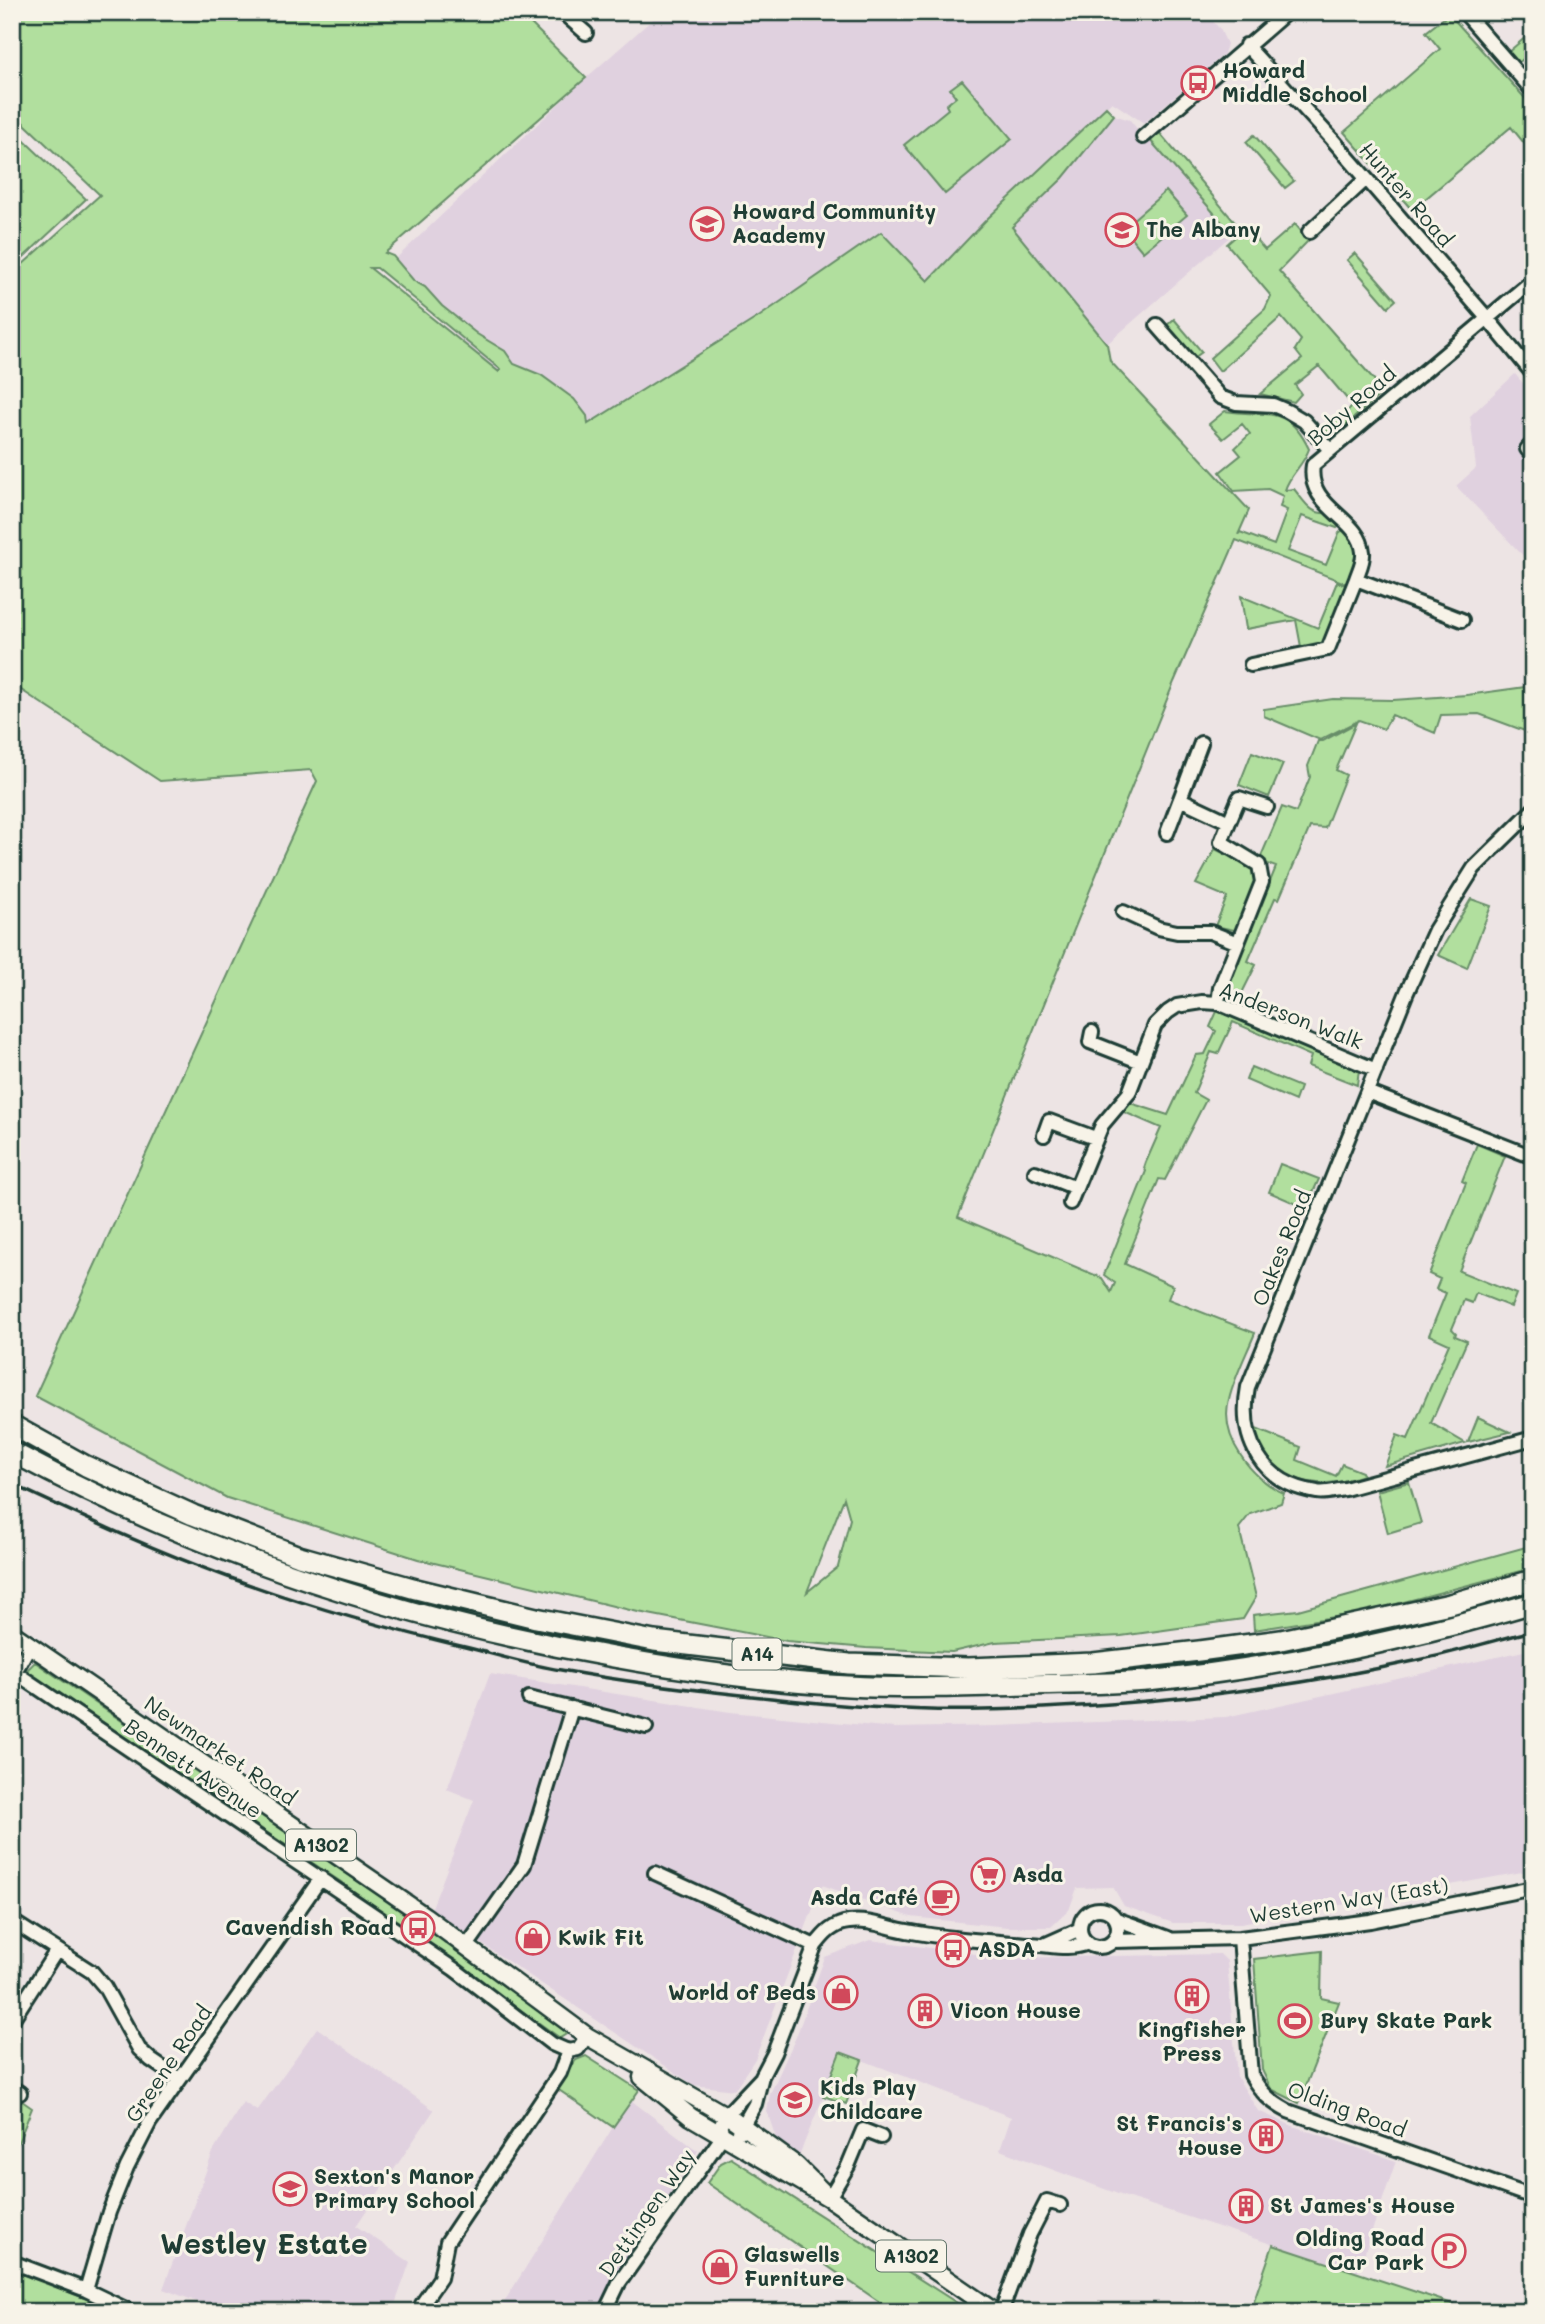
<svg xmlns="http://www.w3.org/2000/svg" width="1545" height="2324" viewBox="0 0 1545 2324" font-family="Mali,sans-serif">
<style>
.built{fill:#e0d1df}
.green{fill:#b1df9e;stroke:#688e69;stroke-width:2;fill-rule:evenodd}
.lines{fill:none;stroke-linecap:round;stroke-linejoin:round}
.minor-casing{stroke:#1f3d34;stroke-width:18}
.major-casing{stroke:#1f3d34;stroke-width:21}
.highway-casing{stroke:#1f3d34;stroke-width:24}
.minor{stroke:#f7f3e8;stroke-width:12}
.major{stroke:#f7f3e8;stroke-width:16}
.highway{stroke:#f7f3e8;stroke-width:19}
.rail{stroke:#1f3d34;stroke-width:3.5}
.labels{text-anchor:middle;stroke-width:6;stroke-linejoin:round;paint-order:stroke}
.shield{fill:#f7f3e8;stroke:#60746a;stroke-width:2}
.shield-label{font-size:19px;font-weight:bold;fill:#1f3d34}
.poi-label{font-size:21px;font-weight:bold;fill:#1f3d34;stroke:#f7f3e8;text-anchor:start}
.street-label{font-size:21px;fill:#1f3d34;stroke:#f7f3e8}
.district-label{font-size:28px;font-weight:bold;fill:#1f3d34;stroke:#f7f3e8}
</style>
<rect width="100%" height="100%" fill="#ede4e4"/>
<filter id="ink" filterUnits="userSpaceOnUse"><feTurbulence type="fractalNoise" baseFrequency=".0143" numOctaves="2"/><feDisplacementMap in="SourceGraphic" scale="14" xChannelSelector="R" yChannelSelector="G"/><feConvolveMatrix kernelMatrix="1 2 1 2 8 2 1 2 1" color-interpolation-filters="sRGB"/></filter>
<g filter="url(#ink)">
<!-- built -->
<path class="built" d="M 661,12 L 1204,12 L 1220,29 L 1227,44 L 1224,54 L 1144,123 L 1112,102 L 988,218 L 927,281 L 881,233 L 760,316 L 576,432 L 486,363 L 385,269 L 586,78 Z
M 1114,115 L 1130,120 L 1145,139 L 1150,136 L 1233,234 L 1107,344 L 1012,226 L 1063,178 Z
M 1515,374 L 1533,395 L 1531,564 L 1456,486 L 1476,468 L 1470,416 Z
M 1533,1649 L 1533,1870 L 1241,1923 L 1173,1923 L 1124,1906 L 1113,1887 L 1077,1888 L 1069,1910 L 1051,1927 L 1007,1927 L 911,1917 L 822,1885 L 755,2059 L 734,2090 L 694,2085 L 431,1910 L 474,1800 L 447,1789 L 490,1674 L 730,1712 L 894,1728 L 997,1726 L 1226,1717 Z
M 870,1940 L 1007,1958 L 1220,1954 L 1227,1961 L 1237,2077 L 1258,2111 L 1293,2126 L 1396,2161 L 1358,2272 L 1126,2197 L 1000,2150 L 1011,2117 L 862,2060 L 846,2104 L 823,2097 L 798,2158 L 777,2141 L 767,2112 L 770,2094 L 796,2037 L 825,1957 Z
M 317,2028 L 434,2110 L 356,2226 L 410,2262 L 394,2307 L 404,2312 L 225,2312 L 163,2289 L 213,2152 L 243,2102 L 257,2111 Z
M 632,2101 L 698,2151 L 604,2296 L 596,2312 L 498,2312 L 613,2127 Z"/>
<!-- green -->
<path class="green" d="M 12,12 L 519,12 L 586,78 L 385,253 L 393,256 L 414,281 L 425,287 L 442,306 L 477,334 L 505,351 L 514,364 L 541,375 L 574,399 L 587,416 L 588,424 L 760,316 L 881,232 L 928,281 L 988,218 L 1106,107 L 1114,115 L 1063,178 L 1012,227 L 1107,344 L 1110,361 L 1249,510 L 1238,535 L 1240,532 L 1274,545 L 1287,510 L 1280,507 L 1283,496 L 1268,489 L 1234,491 L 1220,472 L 1241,455 L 1235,448 L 1250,434 L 1242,424 L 1223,439 L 1209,424 L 1225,411 C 1267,418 1287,403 1309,449 C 1303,466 1290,474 1285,490 L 1294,489 C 1305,502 1310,515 1329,513 L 1340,525 L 1337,528 L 1302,516 L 1288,551 L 1326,565 L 1339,533 L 1344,529 C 1364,550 1358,559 1350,585 L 1236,540 L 1174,682 L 958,1217 L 1102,1278 L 1111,1292 L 1115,1283 L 1104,1275 L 1146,1171 L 1144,1168 L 1146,1162 L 1161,1128 L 1124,1112 L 1130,1103 L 1168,1115 L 1196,1055 L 1205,1054 L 1216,1031 L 1210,1027 L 1219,1007 L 1359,1069 L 1357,1085 L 1308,1066 L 1311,1056 L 1233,1022 L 1218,1054 L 1211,1052 L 1194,1093 L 1206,1100 L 1165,1180 L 1159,1179 L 1125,1264 L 1173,1286 L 1168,1299 L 1255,1333 C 1246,1355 1234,1378 1229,1400 C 1219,1437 1252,1480 1284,1493 L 1281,1503 L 1250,1514 L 1239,1528 L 1256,1597 L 1243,1619 L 1121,1636 L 995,1642 L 952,1652 L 866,1648 L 787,1641 L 638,1612 L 418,1559 L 227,1498 L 35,1396 L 317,781 L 311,770 L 160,781 L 12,684 L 12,274 L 100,195 L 12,112 ZM 370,268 L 377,268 L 500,369 L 499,372 ZM 844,1498 L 850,1519 L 838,1567 L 807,1592 Z
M 1449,14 L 1533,107 L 1533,135 L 1524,143 L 1511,127 L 1412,210 L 1344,132 L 1440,49 L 1426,32 Z
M 1533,31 L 1533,51 L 1517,64 L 1507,53 Z
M 962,80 L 1012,139 L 945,194 L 904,145 L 948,109 L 946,105 L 956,97 L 950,89 Z
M 12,129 L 86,199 L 12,268 Z
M 1158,131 L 1242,231 L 1246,228 L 1265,250 L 1295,224 L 1309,240 L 1279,271 L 1384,391 L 1338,432 L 1330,433 L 1324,430 L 1353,406 L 1319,366 L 1295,385 L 1301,394 L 1294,402 L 1260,394 L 1302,359 L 1295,350 L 1301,340 L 1281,317 L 1220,371 L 1210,358 L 1265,309 L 1271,296 L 1227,244 L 1235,237 L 1149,139 Z
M 1254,135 L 1294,181 L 1285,188 L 1246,142 Z
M 1166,191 L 1187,215 L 1143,252 L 1123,228 Z
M 1355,253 L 1396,300 L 1388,307 L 1347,260 Z
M 1174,319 L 1202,352 L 1194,358 L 1166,326 Z
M 1337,582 L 1349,586 L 1327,643 L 1302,652 L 1296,620 L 1246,629 L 1241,596 L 1318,628 Z
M 1533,686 L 1533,734 L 1479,714 L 1441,715 L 1435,733 L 1392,715 L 1384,729 L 1359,720 L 1320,740 L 1264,716 L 1264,709 L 1333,699 L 1393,700 L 1467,695 Z
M 1356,723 L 1336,770 L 1346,775 L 1325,828 L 1310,827 L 1279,899 L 1275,898 L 1248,961 L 1256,965 L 1241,995 L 1226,989 L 1276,867 L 1259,861 L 1282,807 L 1296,812 L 1310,777 L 1308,766 L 1318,741 L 1323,741 Z
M 1252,752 L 1283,764 L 1269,797 L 1239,785 Z
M 1215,849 L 1253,867 L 1257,883 L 1239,931 L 1215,926 L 1227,897 L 1196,884 Z
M 1471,899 L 1491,906 L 1467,968 L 1438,955 Z
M 1251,1067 L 1300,1087 L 1295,1101 L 1246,1080 Z
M 1477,1144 L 1505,1156 L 1459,1271 L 1516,1294 L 1511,1307 L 1476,1293 L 1472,1303 L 1464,1300 L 1452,1329 L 1456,1333 L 1455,1336 L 1467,1341 L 1431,1423 L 1465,1443 L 1385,1466 L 1397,1435 L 1408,1439 L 1449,1344 L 1429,1335 L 1446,1293 L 1436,1289 L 1440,1279 L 1429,1274 L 1466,1183 L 1462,1181 Z
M 1280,1164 L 1319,1179 L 1306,1208 L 1269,1192 Z
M 1478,1417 L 1510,1432 L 1468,1442 Z
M 1256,1429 L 1301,1447 L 1297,1460 L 1336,1476 L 1342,1464 L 1362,1472 L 1363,1475 C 1328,1489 1284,1487 1262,1451 C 1259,1445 1257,1436 1255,1430 Z
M 1409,1482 L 1421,1523 L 1388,1533 L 1377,1491 Z
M 1533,1545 L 1533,1568 L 1366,1612 L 1254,1630 L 1253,1615 L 1298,1610 Z
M 35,1662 L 465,1954 L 568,2033 L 560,2038 L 341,1882 L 26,1671 Z
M 1322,1951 L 1321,1998 L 1339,2002 L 1299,2103 L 1271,2089 L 1262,2070 L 1254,1959 Z
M 840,2052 L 862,2060 L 846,2104 L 823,2096 Z
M 586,2056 L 639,2090 L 613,2127 L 556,2088 L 576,2060 Z
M 12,2094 L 32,2108 L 12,2158 Z
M 731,2158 L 971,2312 L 894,2312 L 707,2183 L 721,2163 Z
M 1273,2245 L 1477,2312 L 1250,2312 Z
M 12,2269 L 119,2312 L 12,2312 Z"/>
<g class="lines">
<defs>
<path id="minor" d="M 562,12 L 586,33
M 1464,12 L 1533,91
M 1246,45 L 1332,139 L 1487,318 L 1533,374
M 1143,137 L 1287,12
M 1309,232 L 1366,179
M 1157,325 L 1220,397 L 1236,403 L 1273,405 L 1287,411 L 1304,421 L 1330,450
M 1533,443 L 1527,449 L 1533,456
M 1462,620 L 1356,579 C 1359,570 1364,561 1363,552 C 1360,517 1306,508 1313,465 L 1533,280
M 1251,665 L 1328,649 L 1356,579
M 1201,743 L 1180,799 L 1229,822 L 1221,842 L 1259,865 L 1262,882 L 1220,988 L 1218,1003
M 1533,810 L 1474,868 L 1435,930 L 1407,992 L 1248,1387 C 1238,1439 1262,1484 1317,1492 C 1326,1494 1336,1490 1345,1489 L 1533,1438
M 1229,822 L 1239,798 L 1267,807
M 1167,833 L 1180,799
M 1123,912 L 1158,928 L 1177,932 L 1210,932 L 1238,943
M 1092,1032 L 1090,1042 L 1141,1062
M 1367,1092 L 1533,1157
M 1044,1135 L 1049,1121 L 1095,1138
M 1035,1172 L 1076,1188
M 1070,1203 L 1102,1125 L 1129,1093 L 1155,1025 L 1168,1012 L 1177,1006 L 1202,1002 L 1218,1003 L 1376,1070
M 16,1673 L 454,1969 L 552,2044 L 568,2051 L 578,2049 L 587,2036
M 12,1677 L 30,1645
M 529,1698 L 646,1727
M 655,1873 L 815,1946
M1080 1928a19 19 0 1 1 38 0a19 19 0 1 1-38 0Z
M 1116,1919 L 1168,1938
M 12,1921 L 92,1972 L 104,1986 L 139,2049 L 151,2060 L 179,2079
M 1240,1938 L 1251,2075 C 1261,2093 1271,2102 1288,2111 L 1533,2197
M 1113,1941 L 1240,1938 L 1370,1921 L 1533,1888
M 1044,1945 L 1080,1929
M 467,1946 L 524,1865 L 572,1708
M 12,2020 L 57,1950
M 12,2088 L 20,2093
M 739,2132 L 755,2104 L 762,2076 L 774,2053 L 815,1946 C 824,1934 833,1924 849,1922 C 867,1919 889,1928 907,1931 C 948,1939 988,1941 1030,1944 C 1051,1945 1068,1951 1088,1943
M 722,2137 L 721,2125 L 725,2116 L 760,2079
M 829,2198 L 848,2166 L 863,2130 L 881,2137
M 12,2262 L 86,2290 L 132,2312
M 86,2290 L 109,2212 L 127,2167 L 150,2122 L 321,1878
M 422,2304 L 440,2278 L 447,2242 L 560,2073 L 568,2051
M 605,2312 L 619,2283 L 722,2137
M 1001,2312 L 1030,2234 L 1047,2201 L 1060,2205"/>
<path id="major" d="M 12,1633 L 425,1916 L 587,2036 L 734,2120 L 796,2165 L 829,2198
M 642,2077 L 691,2117 L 829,2198 L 995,2312"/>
<path id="highway" d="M 12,1425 L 86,1466 L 193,1515 L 299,1556 L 416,1589 L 536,1618 L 654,1641 L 849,1664 L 968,1668 L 1093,1663 L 1199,1651 L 1281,1640 L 1450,1604 L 1533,1580
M 12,1452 C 201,1554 403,1620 613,1657 C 691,1671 769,1682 848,1686 C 908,1689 969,1687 1029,1685 C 1068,1684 1108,1684 1147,1681 C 1278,1668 1407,1640 1533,1603"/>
</defs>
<!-- minor casing -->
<use href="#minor" class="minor-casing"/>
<!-- major casing -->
<use href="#major" class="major-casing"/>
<!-- highway casing -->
<use href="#highway" class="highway-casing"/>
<!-- minor -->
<use href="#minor" class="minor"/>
<!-- major -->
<use href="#major" class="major"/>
<!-- highway -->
<use href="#highway" class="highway"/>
<!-- rail -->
<path class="rail" d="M 12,1484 C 83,1517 155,1551 228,1577 C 307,1606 388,1629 469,1648 C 500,1656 530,1665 561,1670 C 630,1683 701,1691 771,1698 C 841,1706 912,1712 983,1710 C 1128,1707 1276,1691 1419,1660 C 1457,1652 1495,1640 1533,1631"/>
</g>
</g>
<!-- icons -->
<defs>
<symbol id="bus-ring" viewBox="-11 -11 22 22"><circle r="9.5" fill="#f7f3e8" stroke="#d1495b" stroke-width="1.5"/><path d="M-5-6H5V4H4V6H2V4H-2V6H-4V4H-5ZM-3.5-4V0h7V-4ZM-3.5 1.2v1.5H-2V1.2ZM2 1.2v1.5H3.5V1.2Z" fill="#d1495b"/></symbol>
<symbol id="school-ring" viewBox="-11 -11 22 22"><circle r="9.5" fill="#f7f3e8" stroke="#d1495b" stroke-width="1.5"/><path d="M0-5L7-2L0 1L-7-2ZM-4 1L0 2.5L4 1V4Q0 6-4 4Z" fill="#d1495b"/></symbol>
<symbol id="supermarket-ring" viewBox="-11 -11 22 22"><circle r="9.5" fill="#f7f3e8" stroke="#d1495b" stroke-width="1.5"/><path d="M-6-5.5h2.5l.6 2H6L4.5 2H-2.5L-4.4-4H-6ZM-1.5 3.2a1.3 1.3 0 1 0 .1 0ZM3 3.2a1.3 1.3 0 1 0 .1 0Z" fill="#d1495b"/></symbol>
<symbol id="cafe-ring" viewBox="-11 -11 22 22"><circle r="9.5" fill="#f7f3e8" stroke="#d1495b" stroke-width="1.5"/><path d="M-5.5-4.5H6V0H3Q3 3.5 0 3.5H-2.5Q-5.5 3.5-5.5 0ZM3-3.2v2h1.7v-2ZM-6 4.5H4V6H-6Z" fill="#d1495b"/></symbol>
<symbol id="shop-ring" viewBox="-11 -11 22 22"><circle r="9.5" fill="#f7f3e8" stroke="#d1495b" stroke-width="1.5"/><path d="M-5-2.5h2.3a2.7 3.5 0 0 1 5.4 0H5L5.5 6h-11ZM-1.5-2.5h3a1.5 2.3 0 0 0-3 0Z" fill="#d1495b"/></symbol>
<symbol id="building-ring" viewBox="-11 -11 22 22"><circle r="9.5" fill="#f7f3e8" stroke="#d1495b" stroke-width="1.5"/><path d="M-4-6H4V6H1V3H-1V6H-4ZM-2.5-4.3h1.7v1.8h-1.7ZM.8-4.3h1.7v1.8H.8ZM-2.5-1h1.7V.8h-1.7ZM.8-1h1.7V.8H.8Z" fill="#d1495b"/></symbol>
<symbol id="stadium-ring" viewBox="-11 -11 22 22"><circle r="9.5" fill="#f7f3e8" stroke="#d1495b" stroke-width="1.5"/><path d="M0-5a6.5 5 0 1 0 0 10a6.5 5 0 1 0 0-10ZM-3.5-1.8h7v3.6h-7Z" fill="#d1495b"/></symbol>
<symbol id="parking-ring" viewBox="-11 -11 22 22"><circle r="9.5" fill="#f7f3e8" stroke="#d1495b" stroke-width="1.5"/><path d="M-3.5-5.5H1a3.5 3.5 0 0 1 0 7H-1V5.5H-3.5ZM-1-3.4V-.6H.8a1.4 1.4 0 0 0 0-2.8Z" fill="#d1495b"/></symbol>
</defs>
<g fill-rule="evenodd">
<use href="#bus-ring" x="1179" y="64" width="38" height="38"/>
<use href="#school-ring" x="688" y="205" width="38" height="38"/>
<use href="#school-ring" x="1103" y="211" width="38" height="38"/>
<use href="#supermarket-ring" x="969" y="1856" width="38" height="38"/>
<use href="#cafe-ring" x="923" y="1879" width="38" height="38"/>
<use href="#bus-ring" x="399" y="1909" width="38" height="38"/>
<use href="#shop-ring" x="514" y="1919" width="38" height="38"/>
<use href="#bus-ring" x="934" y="1931" width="38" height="38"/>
<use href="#shop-ring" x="822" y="1974" width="38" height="38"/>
<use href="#building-ring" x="1173" y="1977" width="38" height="38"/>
<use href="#building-ring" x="906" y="1992" width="38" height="38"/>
<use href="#stadium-ring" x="1276" y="2002" width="38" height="38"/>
<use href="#school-ring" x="776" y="2081" width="38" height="38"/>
<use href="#building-ring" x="1247" y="2117" width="38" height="38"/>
<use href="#school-ring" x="271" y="2170" width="38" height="38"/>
<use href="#building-ring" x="1227" y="2187" width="38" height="38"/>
<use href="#parking-ring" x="1430" y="2232" width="38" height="38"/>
<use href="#shop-ring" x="701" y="2248" width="38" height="38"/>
</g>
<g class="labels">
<!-- shield labels -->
<g class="shield">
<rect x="732.5" y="1638.5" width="49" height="31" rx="5"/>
<rect x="286" y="1829.5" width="70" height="31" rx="5"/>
<rect x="876" y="2240.5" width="70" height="31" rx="5"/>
</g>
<g class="shield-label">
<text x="757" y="1661">A14</text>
<text x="321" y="1852">A1302</text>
<text x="911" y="2263">A1302</text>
</g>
<!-- poi labels -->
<g class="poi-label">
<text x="1222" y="78">Howard<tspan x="1222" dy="24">Middle School</tspan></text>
<text x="732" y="219">Howard Community<tspan x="732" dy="24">Academy</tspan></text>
<text x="1146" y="237">The Albany</text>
<text x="1012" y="1882">Asda</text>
<text x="918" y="1905" text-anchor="end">Asda Café</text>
<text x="394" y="1935" text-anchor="end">Cavendish Road</text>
<text x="558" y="1945">Kwik Fit</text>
<text x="978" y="1957">ASDA</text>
<text x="816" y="2000" text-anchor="end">World of Beds</text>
<text x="950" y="2018">Vicon House</text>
<text x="1320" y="2028">Bury Skate Park</text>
<text x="1192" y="2037" text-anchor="middle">Kingfisher<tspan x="1192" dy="24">Press</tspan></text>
<text x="820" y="2095">Kids Play<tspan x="820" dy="24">Childcare</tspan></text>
<text x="1242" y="2131" text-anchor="end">St Francis's<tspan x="1242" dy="24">House</tspan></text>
<text x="314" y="2184">Sexton's Manor<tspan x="314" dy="24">Primary School</tspan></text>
<text x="1270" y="2213">St James's House</text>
<text x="1424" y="2246" text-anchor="end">Olding Road<tspan x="1424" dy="24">Car Park</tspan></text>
<text x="744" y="2262">Glaswells<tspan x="744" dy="24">Furniture</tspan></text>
</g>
<!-- street labels -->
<g class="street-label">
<text transform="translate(1406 195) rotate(49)" y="7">Hunter Road</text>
<text transform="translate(1352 406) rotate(-41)" y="7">Boby Road</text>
<text transform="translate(1291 1016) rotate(21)" y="7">Anderson Walk</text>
<text transform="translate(1282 1248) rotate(-68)" y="7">Oakes Road</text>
<text transform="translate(220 1751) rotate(34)" y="7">Newmarket Road</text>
<text transform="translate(193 1769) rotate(34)" y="7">Bennett Avenue</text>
<text transform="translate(1349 1901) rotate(-9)" y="7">Western Way (East)</text>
<text transform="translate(169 2064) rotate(-56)" y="7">Greene Road</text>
<text transform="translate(1347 2110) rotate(20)" y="7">Olding Road</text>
<text transform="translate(647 2213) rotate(-55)" y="7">Dettingen Way</text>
</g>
<!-- district labels -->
<g class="district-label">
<text x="264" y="2254">Westley Estate</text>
</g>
</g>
<!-- margin -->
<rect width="1545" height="2324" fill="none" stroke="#f7f3e8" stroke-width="42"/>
<rect x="21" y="21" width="1503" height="2282" fill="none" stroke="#1f3d34" stroke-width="2.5" filter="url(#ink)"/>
</svg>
